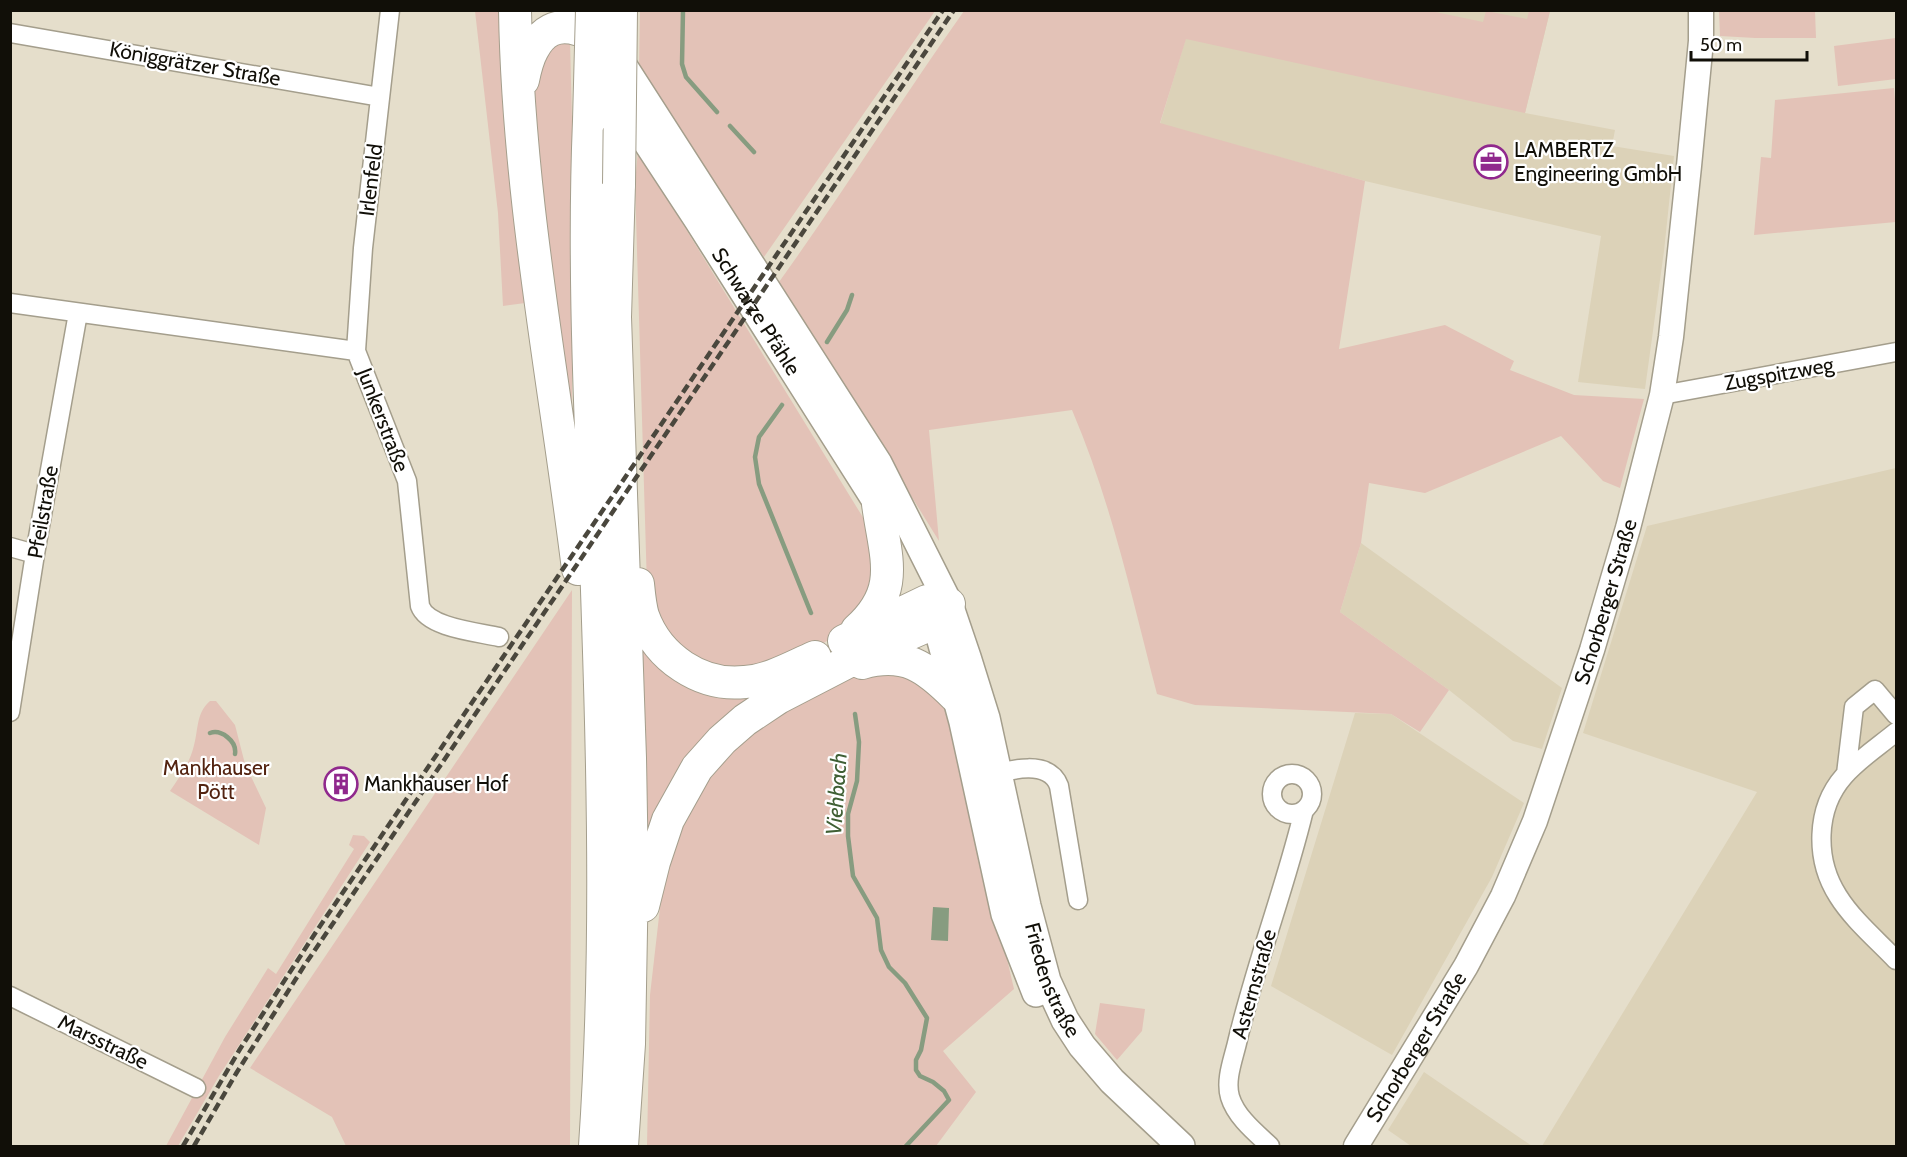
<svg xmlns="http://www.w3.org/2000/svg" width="1907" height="1157" viewBox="0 0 1907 1157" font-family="Cabin,sans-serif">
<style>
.built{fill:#dcd2b8}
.green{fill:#e3c2b7}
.water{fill:#879c80}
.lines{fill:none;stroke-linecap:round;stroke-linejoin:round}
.stream{stroke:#879c80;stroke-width:4.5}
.minor-casing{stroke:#a49e8c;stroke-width:21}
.tertiary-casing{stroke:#a49e8c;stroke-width:27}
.secondary-casing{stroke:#a49e8c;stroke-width:30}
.trunk-casing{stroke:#a49e8c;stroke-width:34}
.minor{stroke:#fff;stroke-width:18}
.tertiary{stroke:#fff;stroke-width:24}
.secondary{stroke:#fff;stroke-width:27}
.trunk{stroke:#fff;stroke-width:32}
.rail{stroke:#4a473d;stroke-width:4.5;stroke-dasharray:9 4.5;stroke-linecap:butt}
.trunk-bridge-casing{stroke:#a49e8c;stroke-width:34;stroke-linecap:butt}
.trunk-bridge{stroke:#fff;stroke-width:32}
.labels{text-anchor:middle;stroke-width:4.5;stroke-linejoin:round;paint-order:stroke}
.street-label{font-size:21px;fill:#110f08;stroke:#fff}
.poi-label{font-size:21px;fill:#110f08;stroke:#fff;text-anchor:start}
.park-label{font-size:21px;fill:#532310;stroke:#fff}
.water-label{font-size:22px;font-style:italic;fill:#3f5f34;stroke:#fff}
</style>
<rect width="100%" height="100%" fill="#e5decb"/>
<!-- built -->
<path class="built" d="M 1194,11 L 1550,11 L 1525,113 L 1615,130 L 1612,146 L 1674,156 L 1664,251 L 1645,389 L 1578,382 L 1601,236 L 1365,181 L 1160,124 Z
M 1896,468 L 1896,1146 L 1542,1146 L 1757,792 L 1583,733 L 1647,526 Z
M 1361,543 L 1562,688 L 1542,749 L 1513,741 L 1449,690 L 1340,612 Z
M 1355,713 L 1391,714 L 1524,803 L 1492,877 L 1392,1055 L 1271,986 Z
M 1424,1072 L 1532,1146 L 1411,1146 L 1388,1130 Z"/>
<!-- green -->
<path class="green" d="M 1426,10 L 1483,22 L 1486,11 L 1527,19 L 1529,11 L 1550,11 L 1525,113 L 1186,39 L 1160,123 L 1365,181 L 1339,349 L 1445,325 L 1514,361 L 1510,370 L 1574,395 L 1644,399 L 1620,488 L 1603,481 L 1561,436 L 1425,493 L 1369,483 L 1361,543 L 1340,612 L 1449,690 L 1420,732 L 1391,714 L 1195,705 L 1157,694 C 1132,598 1111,501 1072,410 L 929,430 L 939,541 L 779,282 C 843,193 901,100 964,11 Z
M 475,11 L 506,11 L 533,302 L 503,306 L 498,213 Z
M 640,11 L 935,11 L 764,257 L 639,70 Z
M 1719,11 L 1815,11 L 1816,38 L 1755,38 L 1720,36 Z
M 1896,38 L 1896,79 L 1838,86 L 1834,46 Z
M 570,41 L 572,122 L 572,462 L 531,80 L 544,47 Z
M 1894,88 L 1896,110 L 1896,222 L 1754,235 L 1761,157 L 1771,158 L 1775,100 Z
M 638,151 L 867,524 L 879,550 L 861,621 L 820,645 L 737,670 L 708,666 L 682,652 L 663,626 L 647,587 L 635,183 Z
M 572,590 L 570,1146 L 346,1146 L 332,1117 L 250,1068 Z
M 642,632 L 672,666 L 776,683 L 734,719 L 649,856 Z
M 903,667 L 948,706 L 1014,989 L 943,1051 L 976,1092 L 936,1146 L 647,1146 L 650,995 L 664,873 L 680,824 L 704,778 L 772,713 L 855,671 Z
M 210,701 L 216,701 L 235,725 L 245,764 L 266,808 L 259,845 L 170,791 C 179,778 189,764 193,749 C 199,731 195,714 210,701 Z
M 353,835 L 364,836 L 370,842 L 219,1076 L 178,1146 L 166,1146 L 225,1037 L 268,968 L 276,974 L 354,849 L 349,845 Z
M 1100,1003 L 1145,1009 L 1142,1031 L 1117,1060 L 1095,1034 Z"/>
<!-- water -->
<path class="water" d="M 933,907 L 949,908 L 948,941 L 931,940 Z"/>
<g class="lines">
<!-- stream -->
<path class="stream" d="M 683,10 L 682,64 L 686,77 L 717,112
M 730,126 L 754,152
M 827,342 L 847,310 L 852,295
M 782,405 L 759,437 L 755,457 L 759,484 L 811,613
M 855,714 L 859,742 L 857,781 L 848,814 L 848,836 L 853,876 L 877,918 L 881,950 L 889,967 L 905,983 L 927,1018 L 921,1050 L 916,1060 L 916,1070 L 920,1076 L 933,1082 L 944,1091 L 949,1100 L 906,1146
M 210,733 C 221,729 237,741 235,754"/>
<defs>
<path id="minor" d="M 390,10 L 363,248 L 356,351 L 407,481 L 420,606 C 428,628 478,632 499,637
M 10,33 L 380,97
M 10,303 L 356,351
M 1662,395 L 1896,352
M 10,547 L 35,554
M 10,712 L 35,554 L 78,313
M 1896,732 C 1879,746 1859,759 1844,776 C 1815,809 1815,860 1838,896 C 1853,920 1877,940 1896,960
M 1846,774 L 1854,707 L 1875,690 L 1896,715
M1272 794a20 20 0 1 1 40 0a20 20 0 1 1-40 0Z
M 990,777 C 1010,769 1049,759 1059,786 L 1078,900
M 10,996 L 196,1088
M 1270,1146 C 1256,1133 1236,1117 1230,1097 C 1225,1080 1233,1060 1237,1043 C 1255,965 1285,889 1304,810"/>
<g id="tertiary">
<path id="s1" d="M 1356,1146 L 1466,966 L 1503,896 L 1535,821 L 1592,650 L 1628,528 L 1662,395 L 1671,337 L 1689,166 L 1701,41 L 1701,10"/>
</g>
<g id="secondary">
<path id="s2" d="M 617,56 L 878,463 L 949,604 L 967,657 L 986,718 L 1027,906 L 1047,981 L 1065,1020 L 1082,1046 L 1112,1081 L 1181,1146"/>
<path id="s3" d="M 616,95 L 698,220 L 878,504 L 888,523"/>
<path d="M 928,603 L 936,622 L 963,722 L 1005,914 L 1036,993"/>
</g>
<path id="trunk" d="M 515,10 C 518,198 555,383 578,569
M 523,80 C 525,70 528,58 533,49 C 553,11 589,30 612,50
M 589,121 C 582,288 593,454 598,621 C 604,796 607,971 595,1146
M 619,184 L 615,317 L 630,758 L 632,873 L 629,1044 L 622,1146
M 638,584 C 639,594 640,606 643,616 C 658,658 701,687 745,682 C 770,680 792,667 815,657
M 857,630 C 902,590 885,557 878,504
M 862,663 C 905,651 926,667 955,696
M 643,906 L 654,862 L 668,820 L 697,768 L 722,740 L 745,720 L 778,698 L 863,654 L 936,622 L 949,604 L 927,601 L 844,641"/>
</defs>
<!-- minor casing -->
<use href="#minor" class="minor-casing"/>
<!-- tertiary casing -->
<use href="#tertiary" class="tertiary-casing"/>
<!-- secondary casing -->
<use href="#secondary" class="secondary-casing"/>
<!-- trunk casing -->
<use href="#trunk" class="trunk-casing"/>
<!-- minor -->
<use href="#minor" class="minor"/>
<!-- tertiary -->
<use href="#tertiary" class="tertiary"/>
<!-- secondary -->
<use href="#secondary" class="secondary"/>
<!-- trunk -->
<use href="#trunk" class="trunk"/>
<!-- rail -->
<path class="rail" d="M 183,1146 L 240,1049 L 316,932 L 943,10
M 194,1146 L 237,1072 L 304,966 L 954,10"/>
<defs>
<path id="trunk-bridge" d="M 589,121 L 592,10
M 619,184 L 621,10"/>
</defs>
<!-- trunk-bridge casing -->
<use href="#trunk-bridge" class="trunk-bridge-casing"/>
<!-- trunk-bridge -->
<use href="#trunk-bridge" class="trunk-bridge"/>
</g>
<!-- icons -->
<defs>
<symbol id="office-ring" viewBox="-11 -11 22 22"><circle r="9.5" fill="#fff" stroke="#90288d" stroke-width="1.5"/><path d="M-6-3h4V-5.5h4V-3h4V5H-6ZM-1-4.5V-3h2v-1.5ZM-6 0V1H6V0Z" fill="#90288d"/></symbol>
<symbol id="building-ring" viewBox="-11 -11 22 22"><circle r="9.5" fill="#fff" stroke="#90288d" stroke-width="1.5"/><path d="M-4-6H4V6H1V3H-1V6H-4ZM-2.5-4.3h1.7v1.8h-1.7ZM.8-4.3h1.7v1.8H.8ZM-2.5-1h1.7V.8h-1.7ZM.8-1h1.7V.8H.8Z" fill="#90288d"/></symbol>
</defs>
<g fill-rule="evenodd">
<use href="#office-ring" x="1472" y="143" width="38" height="38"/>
<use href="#building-ring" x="322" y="765" width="38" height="38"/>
</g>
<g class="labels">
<!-- street labels -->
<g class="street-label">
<text transform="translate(195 64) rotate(10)" y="7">Königgrätzer Straße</text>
<text transform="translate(371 180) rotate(-83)" y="7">Irlenfeld</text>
<text dy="7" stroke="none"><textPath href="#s3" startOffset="258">Schwarze Pfähle</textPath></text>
<text transform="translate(1779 374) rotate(-10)" y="7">Zugspitzweg</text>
<text transform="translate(383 420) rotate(69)" y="7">Junkerstraße</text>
<text transform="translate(43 512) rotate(-80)" y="7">Pfeilstraße</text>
<text dy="7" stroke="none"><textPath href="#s1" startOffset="602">Schorberger Straße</textPath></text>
<text dy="7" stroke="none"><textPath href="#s2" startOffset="1032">Friedenstraße</textPath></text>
<text transform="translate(1254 984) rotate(-74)" y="7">Asternstraße</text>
<text transform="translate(103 1042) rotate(26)" y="7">Marsstraße</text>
<text dy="7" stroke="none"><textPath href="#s1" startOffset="116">Schorberger Straße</textPath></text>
</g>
<!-- poi labels -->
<g class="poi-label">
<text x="1514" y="157">LAMBERTZ<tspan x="1514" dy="24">Engineering GmbH</tspan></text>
<text x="364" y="791">Mankhauser Hof</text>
</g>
<!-- park labels -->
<g class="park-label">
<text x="216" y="775">Mankhauser<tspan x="216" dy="24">Pött</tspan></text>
</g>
<!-- water labels -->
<g class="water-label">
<text transform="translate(836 794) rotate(-86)" y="8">Viehbach</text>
</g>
</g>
<!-- border -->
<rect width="1907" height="1157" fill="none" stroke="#110f08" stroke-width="24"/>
<!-- scale -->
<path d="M1691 51v9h116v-9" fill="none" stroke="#110f08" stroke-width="3"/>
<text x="1700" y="51" font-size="18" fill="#110f08" stroke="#ffffff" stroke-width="4.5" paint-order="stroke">50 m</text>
</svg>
